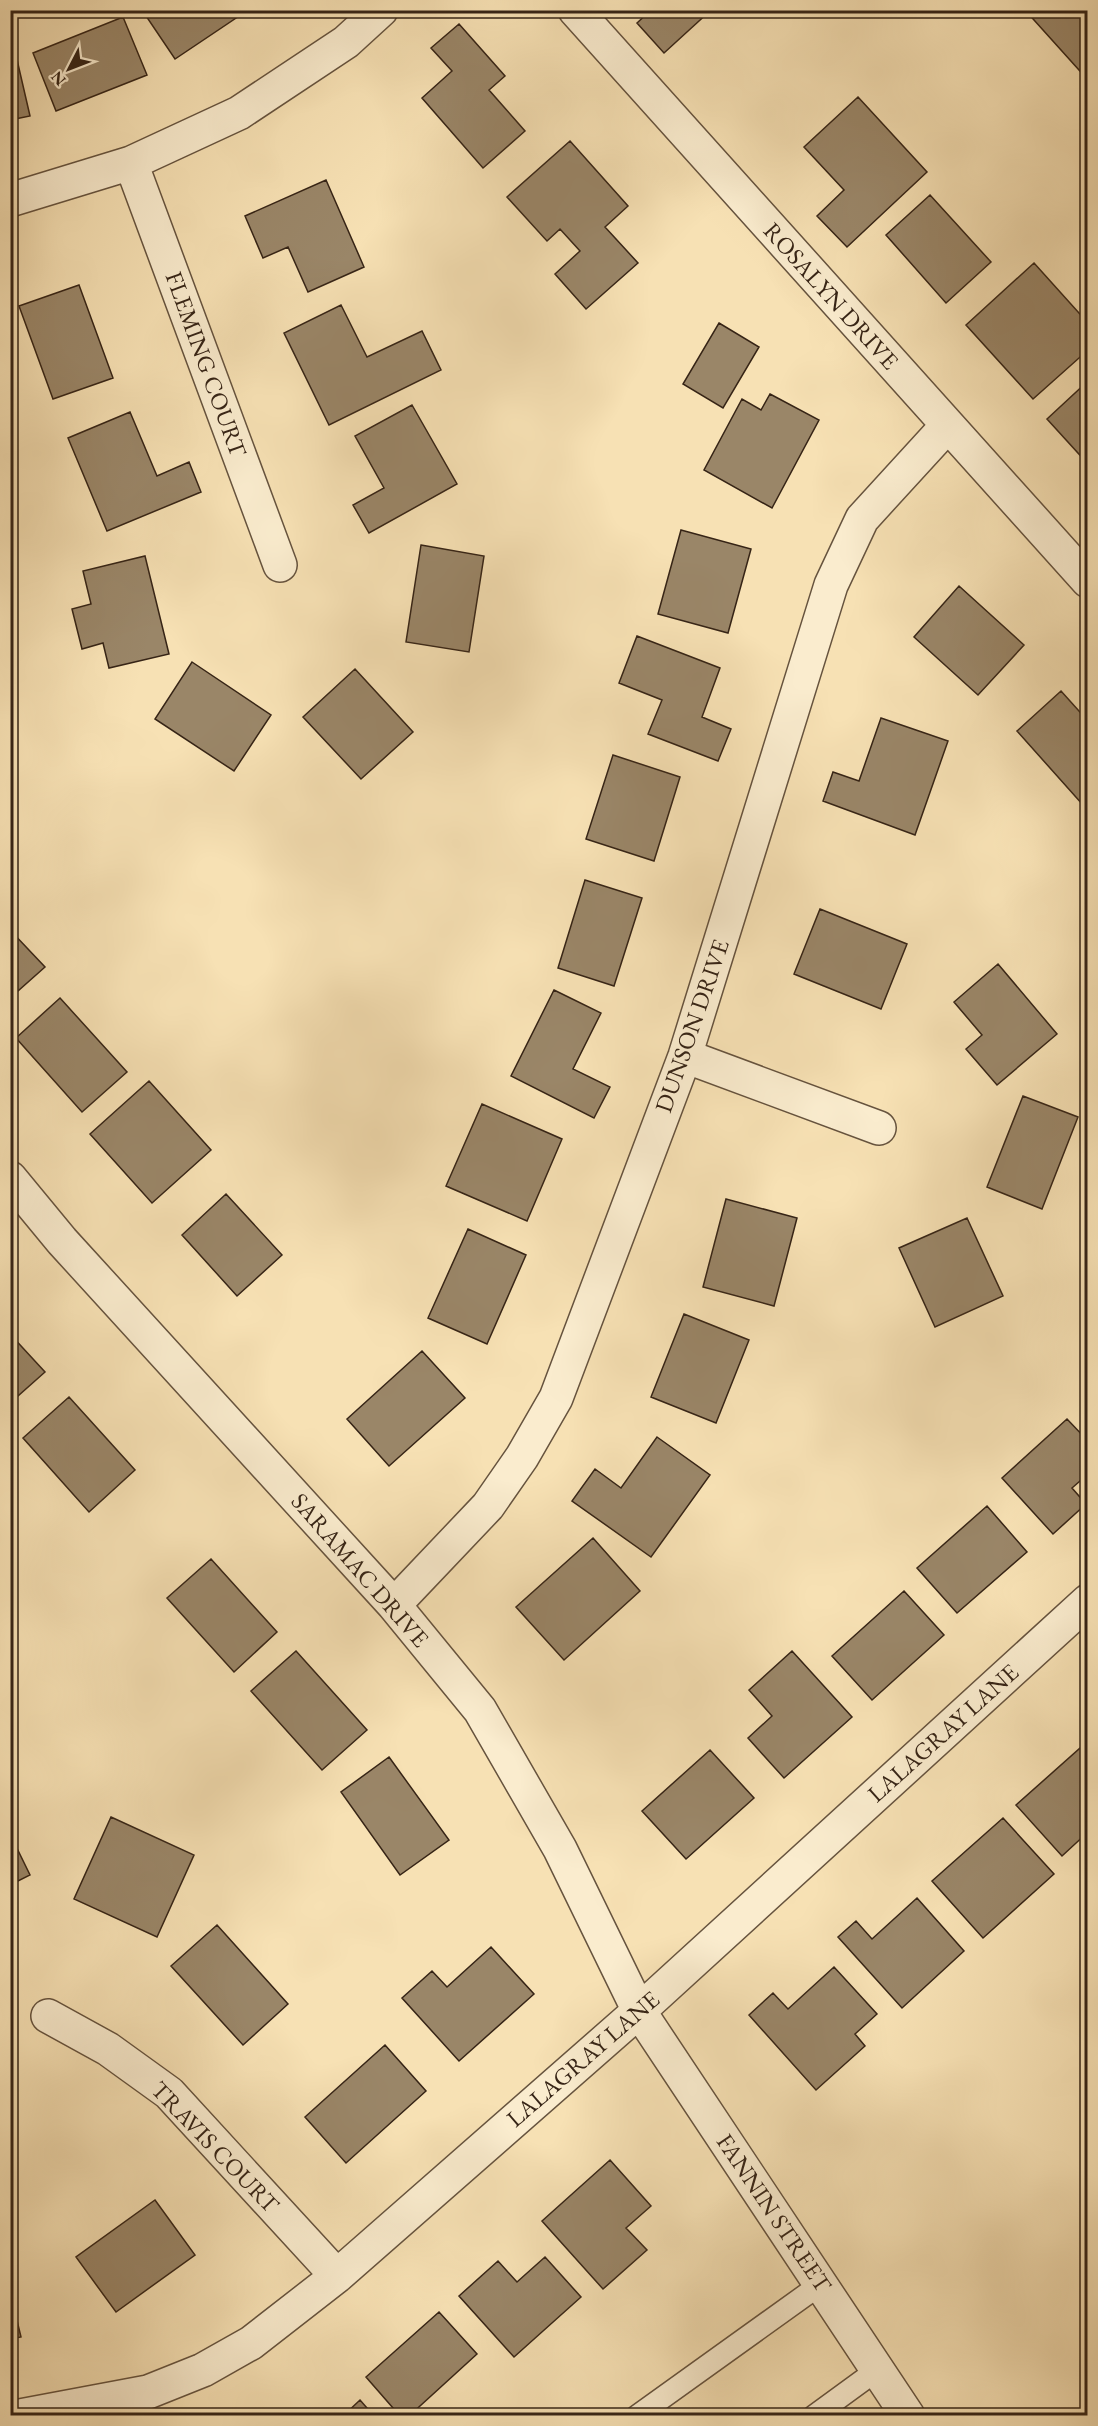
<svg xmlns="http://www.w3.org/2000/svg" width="1098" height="2426" viewBox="0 0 1098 2426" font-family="'EB Garamond',serif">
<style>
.building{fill:#9a8668;stroke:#362416;stroke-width:1.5}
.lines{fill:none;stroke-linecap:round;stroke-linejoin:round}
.lane-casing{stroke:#66533e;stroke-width:24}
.street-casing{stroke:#66533e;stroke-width:36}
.lane{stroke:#faecce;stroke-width:21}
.street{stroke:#faecce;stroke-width:33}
.labels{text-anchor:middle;stroke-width:4.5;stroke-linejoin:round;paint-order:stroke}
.street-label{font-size:24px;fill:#362416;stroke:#faecce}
</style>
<rect width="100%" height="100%" fill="#f7e1b4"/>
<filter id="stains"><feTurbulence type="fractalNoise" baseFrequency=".00333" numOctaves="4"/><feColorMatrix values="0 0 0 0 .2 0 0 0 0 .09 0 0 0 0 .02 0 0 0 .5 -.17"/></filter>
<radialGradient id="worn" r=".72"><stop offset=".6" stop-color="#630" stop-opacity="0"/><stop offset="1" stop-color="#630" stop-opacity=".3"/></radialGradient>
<!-- building -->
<path class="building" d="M 142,10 L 248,10 L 175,59 Z
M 651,10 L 711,10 L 664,53 L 637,23 Z
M 1025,10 L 1088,10 L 1088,80 Z
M 123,17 L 147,75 L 56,111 L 33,53 Z
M 459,24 L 505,76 L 489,90 L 525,131 L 483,168 L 422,98 L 452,71 L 431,48 Z
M 15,51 L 30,116 L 10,120 L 10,52 Z
M 858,97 L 927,172 L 847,247 L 817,216 L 844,190 L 804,147 Z
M 570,141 L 628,206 L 605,227 L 638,263 L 586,309 L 555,274 L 580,251 L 560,229 L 547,241 L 507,197 Z
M 326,180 L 364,267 L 308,292 L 288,247 L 263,258 L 245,216 Z
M 930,195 L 991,262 L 946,303 L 886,235 Z
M 1034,263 L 1088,323 L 1088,350 L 1033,399 L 966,325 Z
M 79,285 L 113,378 L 53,399 L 19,306 Z
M 341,305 L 367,357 L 422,331 L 441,370 L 329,425 L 284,333 Z
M 719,323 L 759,347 L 723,408 L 683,384 Z
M 1088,381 L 1088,464 L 1047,419 Z
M 770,394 L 819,420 L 772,508 L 704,470 L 742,399 L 761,410 Z
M 412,405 L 457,484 L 369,533 L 353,505 L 384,488 L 355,436 Z
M 130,412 L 157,476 L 189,462 L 201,492 L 107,531 L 68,438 Z
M 681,530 L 751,549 L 728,633 L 658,614 Z
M 421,545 L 484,556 L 469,652 L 406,642 Z
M 145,556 L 169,654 L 109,668 L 103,643 L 82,649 L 72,609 L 91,604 L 83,571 Z
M 959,586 L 1024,645 L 978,695 L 914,637 Z
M 637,636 L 720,668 L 702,717 L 731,729 L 718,761 L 648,734 L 662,700 L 619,683 Z
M 192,662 L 271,715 L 234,771 L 155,719 Z
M 355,669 L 413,732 L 361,779 L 303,717 Z
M 1061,691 L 1088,721 L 1088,801 L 1083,805 L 1017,731 Z
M 881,718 L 948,741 L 915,835 L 823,801 L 833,772 L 859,781 Z
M 613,755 L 680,777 L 654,861 L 586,839 Z
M 585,880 L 642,898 L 614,986 L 558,968 Z
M 820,909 L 907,944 L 881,1009 L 794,974 Z
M 10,930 L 45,967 L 10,998 Z
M 998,964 L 1057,1034 L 997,1085 L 966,1049 L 982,1035 L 954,1002 Z
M 554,990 L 601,1013 L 573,1069 L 610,1087 L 594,1118 L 511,1076 Z
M 60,998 L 127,1072 L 82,1112 L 16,1038 Z
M 149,1081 L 211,1150 L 152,1203 L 90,1134 Z
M 1023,1096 L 1078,1117 L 1042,1209 L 987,1187 Z
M 482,1104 L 562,1139 L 527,1221 L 446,1186 Z
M 226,1194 L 282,1255 L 237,1296 L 182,1235 Z
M 726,1199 L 797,1218 L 774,1306 L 703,1287 Z
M 967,1218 L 1003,1296 L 935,1327 L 899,1248 Z
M 468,1229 L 526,1255 L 487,1344 L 428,1318 Z
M 684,1314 L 749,1340 L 716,1423 L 651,1397 Z
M 10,1334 L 45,1372 L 10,1403 Z
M 422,1351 L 465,1398 L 389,1466 L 347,1419 Z
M 69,1397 L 135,1470 L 89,1512 L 23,1438 Z
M 1067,1419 L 1088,1441 L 1088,1474 L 1072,1488 L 1086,1504 L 1053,1534 L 1002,1478 Z
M 657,1437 L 710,1475 L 651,1557 L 572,1501 L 595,1469 L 621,1488 Z
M 987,1506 L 1027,1552 L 957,1613 L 917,1568 Z
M 593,1538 L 640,1591 L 564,1660 L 516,1607 Z
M 211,1559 L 277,1632 L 234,1672 L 167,1598 Z
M 904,1591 L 944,1635 L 872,1700 L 832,1656 Z
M 296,1651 L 367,1730 L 322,1770 L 251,1691 Z
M 792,1651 L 852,1717 L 784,1778 L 748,1738 L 772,1716 L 749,1690 Z
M 1088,1741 L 1088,1832 L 1062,1856 L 1016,1805 Z
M 710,1750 L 754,1798 L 686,1859 L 642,1811 Z
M 389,1757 L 449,1840 L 400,1875 L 341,1792 Z
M 111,1817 L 194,1855 L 157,1937 L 74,1899 Z
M 1003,1818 L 1054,1874 L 983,1938 L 932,1881 Z
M 10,1834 L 30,1875 L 10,1885 Z
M 917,1898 L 964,1951 L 902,2008 L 838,1937 L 856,1921 L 872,1939 Z
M 217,1925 L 288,2004 L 243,2045 L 171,1966 Z
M 491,1947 L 534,1994 L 459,2061 L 402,1998 L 432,1971 L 447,1987 Z
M 834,1967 L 877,2014 L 855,2034 L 865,2046 L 816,2090 L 749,2015 L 773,1993 L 788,2009 Z
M 385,2045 L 426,2091 L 346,2163 L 305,2117 Z
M 610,2160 L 651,2206 L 626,2228 L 647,2250 L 603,2289 L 542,2221 Z
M 155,2200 L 195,2255 L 116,2312 L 76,2257 Z
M 545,2257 L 581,2297 L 514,2357 L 459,2296 L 498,2261 L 517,2282 Z
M 10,2292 L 21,2337 L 10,2339 Z
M 439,2312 L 477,2354 L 409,2416 L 400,2416 L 366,2377 Z
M 360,2400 L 374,2416 L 343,2416 Z"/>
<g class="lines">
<defs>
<path id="lane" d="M 637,2416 L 821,2284
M 814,2416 L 877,2370"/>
<path id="street" d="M 575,10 L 1088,581
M 131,163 L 280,565
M 10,200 L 131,163 L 239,113 L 346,42 L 381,10
M 685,1056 L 879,1128
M 10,1178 L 62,1241 L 394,1605 L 480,1710 L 560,1849 L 639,2011 L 908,2416
M 394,1605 L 488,1506 L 522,1457 L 556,1398 L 685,1056 L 831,585 L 862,519 L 947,426
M 48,2016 L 108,2049 L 169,2093 L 337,2276
M 20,2416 L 148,2392 L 203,2370 L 251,2343 L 337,2276 L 639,2011 L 1088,1601"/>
</defs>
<!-- lane casing -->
<use href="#lane" class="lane-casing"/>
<!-- street casing -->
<use href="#street" class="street-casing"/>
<!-- lane -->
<use href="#lane" class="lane"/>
<!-- street -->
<use href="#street" class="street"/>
</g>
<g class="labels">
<!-- street labels -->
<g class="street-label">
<text transform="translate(831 296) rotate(48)" y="8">ROSALYN DRIVE</text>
<text transform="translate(206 364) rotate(70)" y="8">FLEMING COURT</text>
<text transform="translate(692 1026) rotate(-71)" y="8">DUNSON DRIVE</text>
<text transform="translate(360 1570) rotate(49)" y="8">SARAMAC DRIVE</text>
<text transform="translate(943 1733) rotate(-42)" y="8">LALAGRAY LANE</text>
<text transform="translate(583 2059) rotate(-41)" y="8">LALAGRAY LANE</text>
<text transform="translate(215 2147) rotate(46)" y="8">TRAVIS COURT</text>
<text transform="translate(774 2213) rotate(56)" y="8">FANNIN STREET</text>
</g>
</g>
<!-- margin -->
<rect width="1098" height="2426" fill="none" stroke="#f7e1b4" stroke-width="36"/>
<rect x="12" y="12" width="1074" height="2402" fill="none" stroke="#362416" stroke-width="3"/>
<rect x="18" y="18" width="1062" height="2390" fill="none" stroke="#362416" stroke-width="1.5"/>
<!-- north arrow -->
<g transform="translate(69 69) rotate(228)" stroke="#faecce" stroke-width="4.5" paint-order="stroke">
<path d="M0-4.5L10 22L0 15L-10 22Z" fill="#362416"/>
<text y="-9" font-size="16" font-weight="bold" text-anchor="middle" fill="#362416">N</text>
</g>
<rect width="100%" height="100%" filter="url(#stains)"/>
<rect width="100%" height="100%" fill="url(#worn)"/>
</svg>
